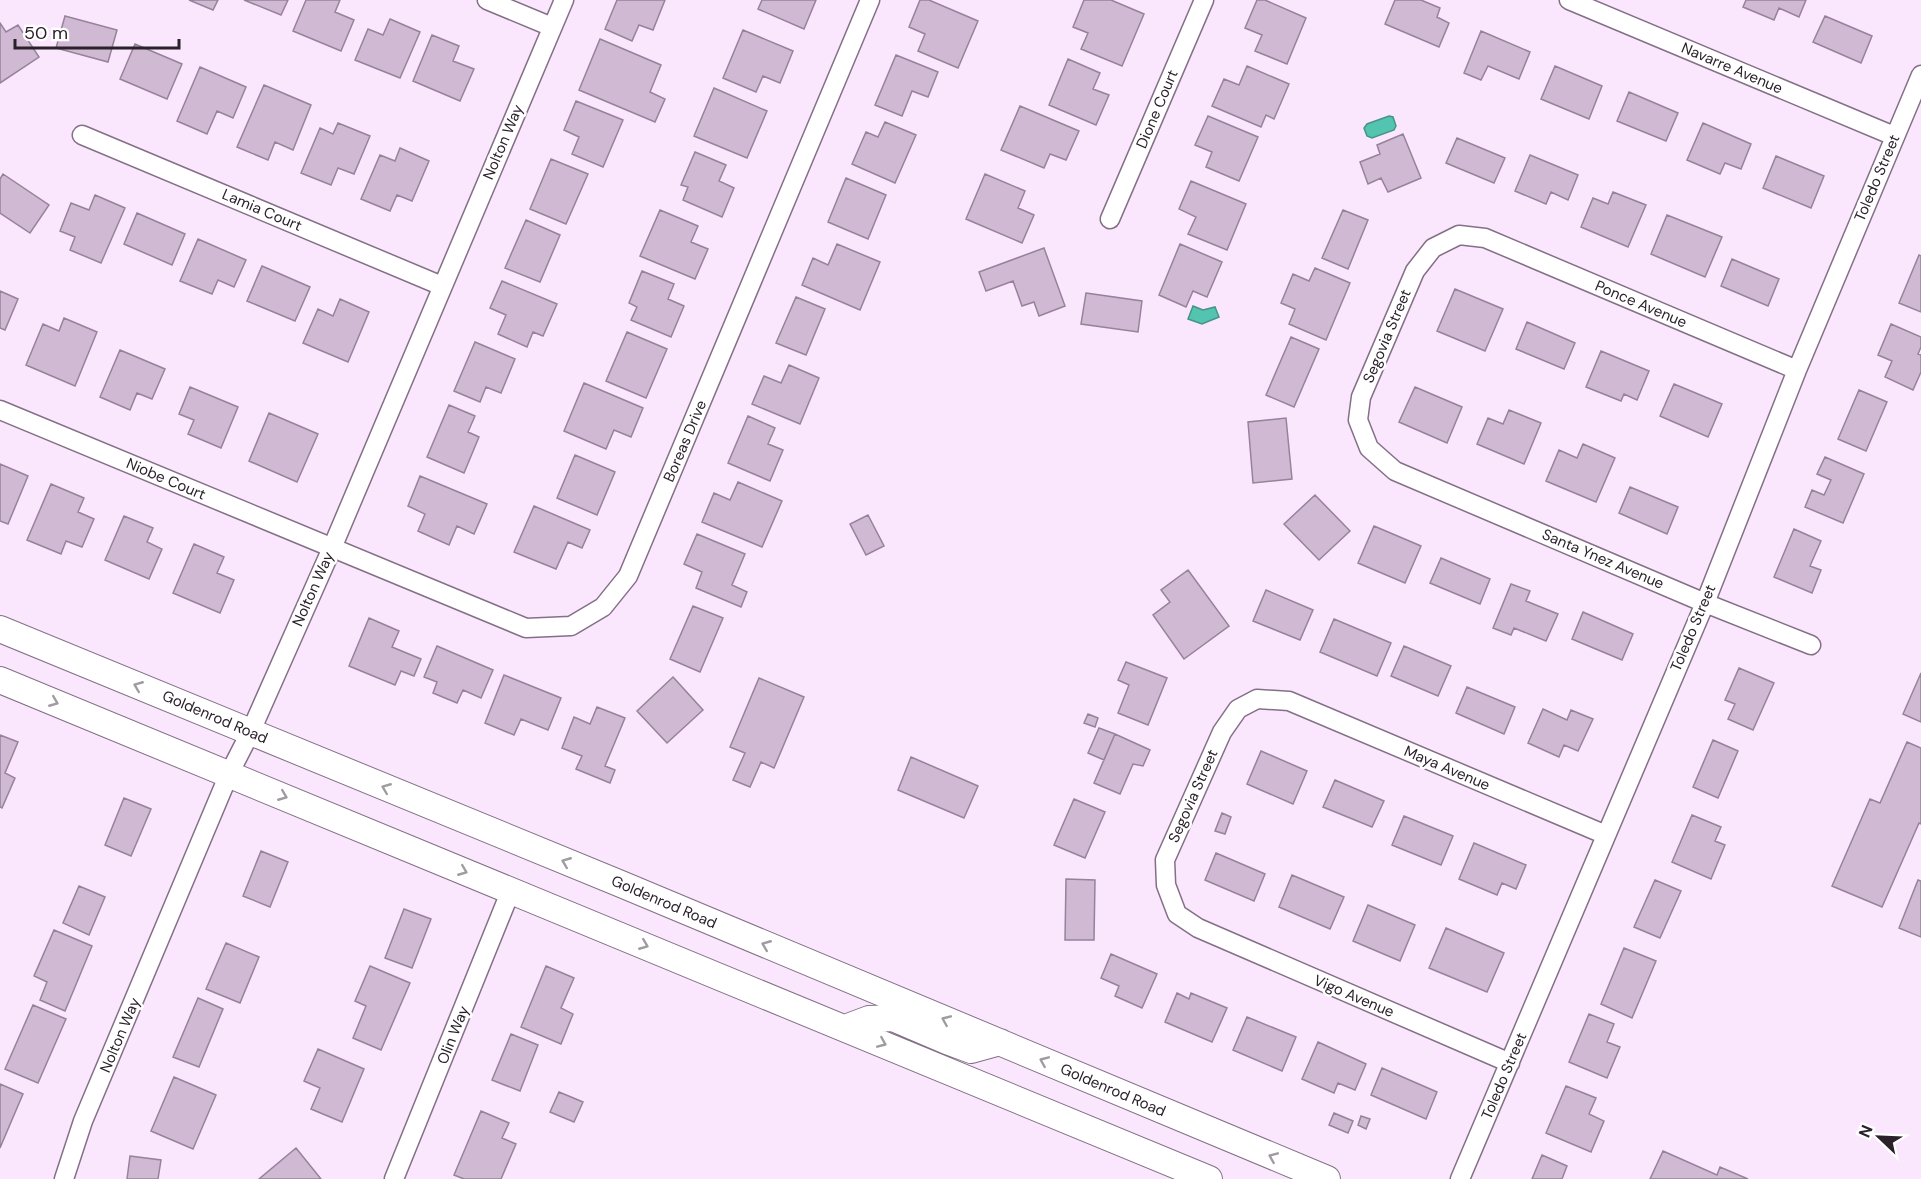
<svg xmlns="http://www.w3.org/2000/svg" width="1921" height="1179" viewBox="0 0 1921 1179" font-family="'DM Sans',sans-serif">
<style>
.water{fill:#53c4b0;stroke:#479388;stroke-width:1.5}
.building{fill:#cfb9d3;stroke:#97829b;stroke-width:1.5}
.lines{fill:none;stroke-linecap:round;stroke-linejoin:round}
.minor-casing{stroke:#846f87;stroke-width:21}
.secondary-casing{stroke:#846f87;stroke-width:28}
.minor{stroke:#fff;stroke-width:18}
.secondary{stroke:#fff;stroke-width:26}
.oneway{stroke:#9f9ba0}
.labels{text-anchor:middle;stroke-width:5;stroke-linejoin:round;paint-order:stroke}
.street-label{font-size:15px;fill:#2a212b;stroke:#fff}
</style>
<rect width="100%" height="100%" fill="#fae7fd"/>
<!-- water -->
<path class="water" d="M 1389,116 L 1393,117 L 1396,126 L 1394,130 L 1372,138 L 1367,136 L 1364,128 L 1367,124 Z
M 1193,306 L 1203,310 L 1215,307 L 1219,317 L 1202,324 L 1188,319 Z"/>
<!-- building -->
<path class="building" d="M 189,0 L 218,0 L 213,10 Z
M 244,0 L 288,0 L 281,15 Z
M 306,0 L 340,0 L 335,12 L 354,20 L 341,51 L 293,31 Z
M 617,0 L 665,0 L 653,30 L 639,25 L 632,41 L 605,29 Z
M 762,0 L 816,0 L 804,29 L 758,9 Z
M 920,0 L 929,0 L 978,21 L 958,68 L 918,51 L 925,34 L 909,27 Z
M 1084,0 L 1111,0 L 1144,14 L 1122,66 L 1081,49 L 1088,33 L 1073,27 Z
M 1257,0 L 1265,0 L 1306,18 L 1287,64 L 1255,51 L 1262,35 L 1245,28 Z
M 1395,0 L 1421,0 L 1440,8 L 1437,17 L 1449,23 L 1439,47 L 1385,24 Z
M 1746,0 L 1806,0 L 1799,17 L 1779,8 L 1774,20 L 1743,7 Z
M 65,16 L 117,30 L 108,62 L 56,48 Z
M 1825,16 L 1872,36 L 1861,63 L 1813,42 Z
M 390,19 L 420,32 L 400,78 L 355,60 L 368,29 L 383,35 Z
M 0,23 L 6,32 L 18,25 L 39,57 L 0,83 Z
M 743,30 L 793,51 L 780,83 L 763,76 L 756,92 L 723,78 Z
M 1481,31 L 1530,52 L 1519,79 L 1488,66 L 1481,80 L 1464,73 Z
M 432,35 L 459,46 L 453,61 L 474,69 L 460,101 L 413,81 Z
M 600,39 L 661,65 L 650,92 L 665,99 L 655,122 L 579,90 Z
M 135,44 L 182,64 L 167,99 L 120,79 Z
M 896,55 L 938,72 L 928,97 L 912,91 L 902,116 L 875,105 Z
M 1068,59 L 1100,73 L 1093,89 L 1109,95 L 1096,125 L 1049,105 Z
M 1247,66 L 1289,84 L 1274,119 L 1266,115 L 1261,127 L 1212,106 L 1224,79 L 1239,85 Z
M 1555,66 L 1602,86 L 1589,119 L 1541,99 Z
M 200,67 L 246,87 L 233,118 L 217,111 L 207,134 L 177,121 Z
M 264,85 L 311,105 L 293,150 L 275,142 L 268,160 L 237,147 Z
M 714,88 L 767,111 L 747,158 L 694,136 Z
M 1629,92 L 1678,113 L 1666,141 L 1617,121 Z
M 576,101 L 623,120 L 603,167 L 572,154 L 579,137 L 564,130 Z
M 1020,106 L 1079,131 L 1066,160 L 1050,154 L 1044,168 L 1001,150 Z
M 1208,116 L 1258,137 L 1239,181 L 1206,167 L 1212,152 L 1195,145 Z
M 885,122 L 916,135 L 895,183 L 852,164 L 866,132 L 878,137 Z
M 338,123 L 370,136 L 354,174 L 338,168 L 331,185 L 301,173 L 320,128 L 333,134 Z
M 1703,123 L 1751,144 L 1741,169 L 1725,163 L 1720,174 L 1687,160 Z
M 1403,134 L 1421,178 L 1388,192 L 1381,178 L 1368,184 L 1360,162 L 1380,154 L 1377,145 Z
M 1457,138 L 1505,158 L 1494,183 L 1446,163 Z
M 400,148 L 429,161 L 412,201 L 397,195 L 390,211 L 361,199 L 380,155 L 395,161 Z
M 695,152 L 726,165 L 719,181 L 734,188 L 722,217 L 683,200 L 688,187 L 681,185 Z
M 1530,155 L 1578,175 L 1568,200 L 1551,192 L 1546,204 L 1515,191 Z
M 1776,156 L 1824,176 L 1811,208 L 1763,188 Z
M 551,159 L 588,174 L 566,224 L 530,209 Z
M 3,174 L 49,205 L 30,233 L 0,213 L 0,179 Z
M 985,174 L 1025,191 L 1018,208 L 1034,215 L 1022,243 L 966,219 Z
M 846,178 L 886,195 L 868,239 L 828,222 Z
M 1191,181 L 1246,204 L 1227,250 L 1188,234 L 1196,217 L 1179,209 Z
M 1613,192 L 1646,205 L 1628,247 L 1581,227 L 1593,198 L 1608,204 Z
M 95,195 L 125,208 L 101,263 L 70,250 L 75,237 L 60,231 L 71,203 L 89,210 Z
M 660,210 L 698,226 L 691,242 L 708,249 L 695,279 L 640,256 Z
M 1343,210 L 1368,220 L 1348,269 L 1322,258 Z
M 137,213 L 185,234 L 172,265 L 124,244 Z
M 1667,215 L 1722,237 L 1705,277 L 1651,254 Z
M 526,220 L 560,235 L 540,282 L 505,268 Z
M 198,239 L 246,260 L 234,287 L 218,280 L 212,294 L 180,281 Z
M 837,244 L 880,262 L 860,310 L 802,285 L 813,258 L 828,265 Z
M 1180,244 L 1222,262 L 1207,297 L 1193,291 L 1186,307 L 1159,295 Z
M 1044,248 L 1065,306 L 1039,316 L 1034,302 L 1022,306 L 1013,281 L 986,291 L 979,272 Z
M 1919,255 L 1921,256 L 1921,312 L 1899,303 Z
M 1732,259 L 1779,279 L 1768,306 L 1721,286 Z
M 262,266 L 310,287 L 295,321 L 247,301 Z
M 1315,268 L 1350,283 L 1326,340 L 1289,324 L 1295,309 L 1281,303 L 1293,274 L 1309,281 Z
M 642,271 L 674,284 L 668,299 L 684,306 L 671,337 L 631,320 L 637,307 L 629,303 Z
M 502,281 L 557,304 L 543,336 L 533,332 L 527,347 L 498,334 L 506,315 L 490,308 Z
M 1455,289 L 1503,309 L 1485,351 L 1437,331 Z
M 0,291 L 18,299 L 5,330 L 0,328 Z
M 1086,293 L 1142,301 L 1138,332 L 1081,324 Z
M 796,297 L 825,309 L 806,355 L 776,343 Z
M 340,299 L 369,312 L 348,362 L 303,343 L 318,309 L 333,316 Z
M 64,318 L 97,332 L 75,386 L 26,365 L 43,324 L 59,331 Z
M 1527,322 L 1575,343 L 1564,369 L 1516,349 Z
M 1891,324 L 1921,337 L 1921,347 L 1918,354 L 1921,355 L 1921,372 L 1913,390 L 1885,377 L 1892,361 L 1878,355 Z
M 627,332 L 667,349 L 646,398 L 606,381 Z
M 1291,337 L 1319,349 L 1294,407 L 1266,395 Z
M 475,342 L 515,359 L 501,393 L 486,387 L 480,402 L 454,391 Z
M 120,350 L 165,369 L 152,399 L 137,393 L 130,410 L 100,397 Z
M 1601,351 L 1649,371 L 1637,400 L 1624,394 L 1621,401 L 1586,387 Z
M 789,365 L 819,378 L 800,424 L 752,404 L 764,376 L 781,383 Z
M 584,383 L 643,408 L 631,437 L 614,430 L 606,449 L 564,431 Z
M 1674,384 L 1722,404 L 1708,437 L 1660,416 Z
M 190,387 L 238,407 L 221,448 L 188,434 L 194,420 L 179,414 Z
M 1415,387 L 1462,407 L 1447,443 L 1399,422 Z
M 1859,390 L 1887,402 L 1866,451 L 1838,439 Z
M 449,405 L 475,416 L 468,432 L 479,437 L 464,473 L 427,457 Z
M 1509,410 L 1541,423 L 1524,464 L 1477,444 L 1488,418 L 1503,424 Z
M 269,413 L 318,434 L 297,482 L 249,461 Z
M 748,416 L 775,428 L 768,444 L 783,450 L 770,481 L 728,463 Z
M 1286,418 L 1292,479 L 1253,483 L 1248,422 Z
M 1583,444 L 1615,458 L 1596,502 L 1546,481 L 1559,450 L 1577,458 Z
M 575,455 L 615,472 L 597,515 L 557,498 Z
M 1825,457 L 1864,474 L 1843,523 L 1805,507 L 1812,490 L 1824,495 L 1831,480 L 1817,474 Z
M 0,464 L 28,476 L 8,524 L 0,521 Z
M 420,476 L 487,504 L 474,534 L 457,526 L 449,545 L 418,531 L 425,514 L 408,506 Z
M 738,482 L 782,501 L 762,547 L 702,522 L 714,493 L 730,500 Z
M 51,484 L 84,498 L 78,512 L 94,519 L 82,547 L 66,541 L 61,554 L 27,540 Z
M 1630,487 L 1678,507 L 1667,534 L 1619,513 Z
M 1315,495 L 1350,531 L 1319,560 L 1284,524 Z
M 534,506 L 590,530 L 582,548 L 568,542 L 556,569 L 514,552 Z
M 868,515 L 884,546 L 866,555 L 850,524 Z
M 124,516 L 153,528 L 147,542 L 162,549 L 149,579 L 105,560 Z
M 1374,526 L 1421,546 L 1405,583 L 1358,563 Z
M 1794,529 L 1821,541 L 1810,566 L 1821,570 L 1812,593 L 1774,577 Z
M 697,534 L 745,554 L 732,585 L 747,592 L 741,607 L 696,588 L 702,572 L 684,564 Z
M 194,544 L 224,557 L 217,573 L 234,580 L 220,613 L 173,593 Z
M 1441,558 L 1490,579 L 1480,604 L 1430,583 Z
M 1188,570 L 1229,626 L 1184,659 L 1153,615 L 1170,602 L 1161,590 Z
M 1511,584 L 1530,591 L 1526,601 L 1558,614 L 1546,641 L 1514,628 L 1511,635 L 1493,628 Z
M 1266,590 L 1313,610 L 1300,640 L 1253,621 Z
M 693,606 L 723,618 L 700,672 L 670,659 Z
M 1583,612 L 1633,634 L 1622,660 L 1572,639 Z
M 369,618 L 399,631 L 392,647 L 421,659 L 414,676 L 401,671 L 395,685 L 349,666 Z
M 1334,619 L 1391,643 L 1377,676 L 1320,652 Z
M 437,646 L 493,670 L 481,698 L 463,690 L 457,703 L 433,693 L 437,682 L 424,677 Z
M 1404,646 L 1451,666 L 1438,696 L 1391,676 Z
M 1126,662 L 1167,678 L 1148,725 L 1118,713 L 1129,685 L 1118,680 Z
M 1739,668 L 1774,683 L 1753,730 L 1728,719 L 1735,704 L 1725,700 Z
M 1921,673 L 1921,722 L 1903,714 Z
M 504,675 L 561,698 L 548,730 L 521,719 L 514,735 L 485,723 Z
M 673,677 L 703,710 L 667,743 L 637,711 Z
M 759,678 L 804,697 L 774,768 L 761,762 L 750,787 L 733,780 L 745,753 L 730,747 Z
M 1467,687 L 1515,707 L 1504,734 L 1456,713 Z
M 597,707 L 625,718 L 605,766 L 615,770 L 610,783 L 576,769 L 582,756 L 562,748 L 574,717 L 590,724 Z
M 1543,709 L 1567,720 L 1571,710 L 1593,719 L 1578,751 L 1564,745 L 1559,757 L 1528,743 Z
M 1088,714 L 1098,718 L 1095,727 L 1084,723 Z
M 1099,728 L 1115,734 L 1104,760 L 1088,753 Z
M 1115,734 L 1150,750 L 1143,766 L 1133,764 L 1120,794 L 1094,783 Z
M 0,735 L 18,742 L 5,773 L 15,778 L 2,808 L 0,807 Z
M 1713,740 L 1738,751 L 1718,798 L 1693,787 Z
M 1907,742 L 1921,748 L 1921,824 L 1919,823 L 1882,907 L 1832,886 L 1870,799 L 1880,803 Z
M 1261,751 L 1307,771 L 1293,804 L 1247,784 Z
M 911,757 L 978,786 L 964,818 L 898,790 Z
M 1335,780 L 1384,801 L 1372,827 L 1323,807 Z
M 124,798 L 151,809 L 131,856 L 105,845 Z
M 1074,799 L 1105,812 L 1085,858 L 1054,845 Z
M 1222,813 L 1231,817 L 1225,834 L 1215,831 Z
M 1692,815 L 1721,827 L 1715,841 L 1725,845 L 1711,879 L 1672,862 Z
M 1404,816 L 1453,836 L 1441,865 L 1392,845 Z
M 1474,843 L 1526,865 L 1516,889 L 1502,883 L 1497,895 L 1459,879 Z
M 261,851 L 288,862 L 270,907 L 243,896 Z
M 1216,853 L 1265,874 L 1254,901 L 1205,880 Z
M 1292,875 L 1344,897 L 1330,929 L 1279,907 Z
M 1066,879 L 1095,880 L 1094,940 L 1065,940 Z
M 1655,880 L 1681,891 L 1660,938 L 1634,927 Z
M 1918,880 L 1921,881 L 1921,937 L 1899,928 Z
M 79,886 L 105,897 L 89,935 L 63,923 Z
M 1368,905 L 1415,925 L 1400,961 L 1353,941 Z
M 404,909 L 431,919 L 412,968 L 385,958 Z
M 1446,928 L 1504,953 L 1487,992 L 1429,968 Z
M 54,930 L 92,946 L 65,1011 L 40,1000 L 47,982 L 34,976 Z
M 226,943 L 259,957 L 240,1003 L 206,989 Z
M 1624,948 L 1656,961 L 1632,1018 L 1601,1004 Z
M 1111,954 L 1157,974 L 1142,1008 L 1115,996 L 1119,986 L 1101,978 Z
M 370,966 L 410,983 L 381,1050 L 353,1038 L 366,1006 L 355,1001 Z
M 546,966 L 574,978 L 561,1008 L 573,1014 L 561,1044 L 521,1027 Z
M 1177,993 L 1189,999 L 1191,993 L 1227,1008 L 1212,1042 L 1165,1022 Z
M 198,998 L 223,1009 L 199,1067 L 173,1057 Z
M 33,1005 L 66,1019 L 38,1083 L 5,1069 Z
M 1589,1014 L 1614,1024 L 1607,1042 L 1620,1047 L 1607,1078 L 1569,1062 Z
M 1247,1017 L 1296,1037 L 1282,1071 L 1233,1050 Z
M 511,1034 L 538,1045 L 520,1091 L 492,1080 Z
M 1318,1042 L 1366,1064 L 1355,1090 L 1338,1083 L 1334,1093 L 1302,1079 Z
M 318,1049 L 364,1069 L 342,1122 L 311,1109 L 320,1088 L 304,1081 Z
M 1382,1068 L 1437,1092 L 1426,1119 L 1371,1095 Z
M 174,1077 L 216,1095 L 193,1149 L 151,1131 Z
M 0,1084 L 23,1094 L 0,1148 Z
M 1566,1086 L 1596,1098 L 1589,1114 L 1604,1121 L 1591,1152 L 1546,1133 Z
M 559,1092 L 583,1102 L 574,1122 L 550,1112 Z
M 481,1111 L 509,1123 L 502,1138 L 516,1144 L 501,1179 L 464,1179 L 454,1175 Z
M 1334,1113 L 1353,1121 L 1348,1133 L 1329,1125 Z
M 1361,1116 L 1370,1119 L 1366,1129 L 1358,1125 Z
M 296,1148 L 321,1179 L 259,1179 Z
M 1663,1151 L 1717,1175 L 1720,1167 L 1748,1179 L 1650,1179 Z
M 1542,1155 L 1567,1166 L 1562,1179 L 1532,1179 Z
M 130,1156 L 161,1160 L 158,1179 L 127,1179 Z"/>
<g class="lines">
<defs>
<path id="minor" d="M 487,0 L 552,27
M 1569,0 L 1894,136
M 82,135 L 442,286
M 1110,219 L 1204,0
M 1797,370 L 1485,238 L 1459,235 L 1433,248 L 1415,271 L 1361,397 L 1358,420 L 1369,448 L 1395,471 L 1705,603 L 1811,645
M 0,410 L 526,628 L 571,626 L 603,607 L 628,576 L 870,0
M 1510,1063 L 1198,928 L 1177,914 L 1166,885 L 1165,860 L 1222,732 L 1238,709 L 1257,699 L 1289,701 L 1606,835
M 64,1179 L 83,1121 L 229,774 L 250,733 L 332,548 L 564,0
M 394,1179 L 511,890
M 1460,1179 L 1705,603 L 1797,370 L 1921,75"/>
<path id="secondary" d="M 0,629 L 621,884 L 1327,1179
M 0,680 L 1209,1179
M 845,1028 L 869,1019 L 893,1018 L 947,1041 L 971,1050 L 1000,1042"/>
</defs>
<!-- minor casing -->
<use href="#minor" class="minor-casing"/>
<!-- secondary casing -->
<use href="#secondary" class="secondary-casing"/>
<!-- minor -->
<use href="#minor" class="minor"/>
<!-- secondary -->
<use href="#secondary" class="secondary"/>
</g>
<!-- one-way arrows -->
<defs><path id="oneway-chevron" d="M-2-3.5L2.5 0L-2 3.5" fill="none" stroke-width="1.6" stroke-linecap="round" stroke-linejoin="round" transform="scale(1.5)"/></defs>
<g class="oneway">
<use href="#oneway-chevron" transform="translate(138 686) rotate(-158)"/>
<use href="#oneway-chevron" transform="translate(54 702) rotate(22)"/>
<use href="#oneway-chevron" transform="translate(386 788) rotate(-158)"/>
<use href="#oneway-chevron" transform="translate(283 796) rotate(22)"/>
<use href="#oneway-chevron" transform="translate(566 862) rotate(-158)"/>
<use href="#oneway-chevron" transform="translate(463 871) rotate(22)"/>
<use href="#oneway-chevron" transform="translate(644 945) rotate(22)"/>
<use href="#oneway-chevron" transform="translate(766 945) rotate(-158)"/>
<use href="#oneway-chevron" transform="translate(946 1020) rotate(-157)"/>
<use href="#oneway-chevron" transform="translate(882 1043) rotate(23)"/>
<use href="#oneway-chevron" transform="translate(1044 1061) rotate(-157)"/>
<use href="#oneway-chevron" transform="translate(1273 1157) rotate(-157)"/>
</g>
<g class="labels">
<!-- street labels -->
<g class="street-label">
<text transform="translate(1732 68) rotate(23)" y="5">Navarre Avenue</text>
<text transform="translate(1157 109) rotate(-67)" y="5">Dione Court</text>
<text transform="translate(503 142) rotate(-67)" y="5">Nolton Way</text>
<text transform="translate(1877 178) rotate(-67)" y="5">Toledo Street</text>
<text transform="translate(262 210) rotate(23)" y="5">Lamia Court</text>
<text transform="translate(1641 304) rotate(23)" y="5">Ponce Avenue</text>
<text transform="translate(1387 336) rotate(-67)" y="5">Segovia Street</text>
<text transform="translate(685 441) rotate(-67)" y="5">Boreas Drive</text>
<text transform="translate(166 479) rotate(23)" y="5">Niobe Court</text>
<text transform="translate(1603 559) rotate(23)" y="5">Santa Ynez Avenue</text>
<text transform="translate(313 589) rotate(-66)" y="5">Nolton Way</text>
<text transform="translate(1693 628) rotate(-67)" y="5">Toledo Street</text>
<text transform="translate(215 717) rotate(23)" y="5">Goldenrod Road</text>
<text transform="translate(1447 768) rotate(23)" y="5">Maya Avenue</text>
<text transform="translate(1193 796) rotate(-66)" y="5">Segovia Street</text>
<text transform="translate(664 902) rotate(23)" y="5">Goldenrod Road</text>
<text transform="translate(1354 996) rotate(23)" y="5">Vigo Avenue</text>
<text transform="translate(120 1035) rotate(-67)" y="5">Nolton Way</text>
<text transform="translate(453 1035) rotate(-68)" y="5">Olin Way</text>
<text transform="translate(1504 1076) rotate(-67)" y="5">Toledo Street</text>
<text transform="translate(1113 1090) rotate(23)" y="5">Goldenrod Road</text>
</g>
</g>
<!-- north arrow -->
<g transform="translate(1879 1137) rotate(293)" stroke="#ffffff" stroke-width="4.5" paint-order="stroke">
<path d="M0-4.5L10 22L0 15L-10 22Z" fill="#2a212b"/>
<text y="-9" font-size="16" font-weight="bold" text-anchor="middle" fill="#2a212b">N</text>
</g>
<!-- scale -->
<path d="M15 39v9h164v-9" fill="none" stroke="#2a212b" stroke-width="3"/>
<text x="24" y="39" font-size="18" fill="#2a212b" stroke="#ffffff" stroke-width="4.5" paint-order="stroke">50 m</text>
</svg>
